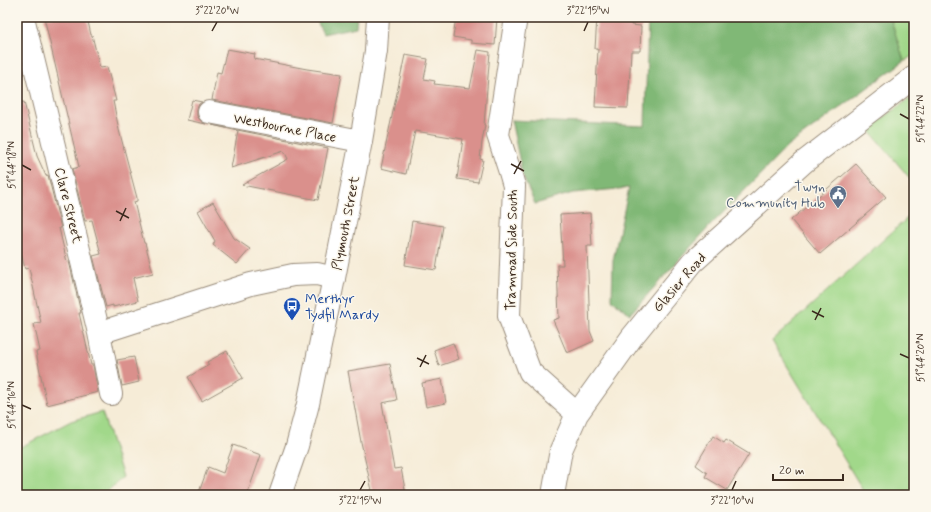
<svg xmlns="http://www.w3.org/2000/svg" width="931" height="512" viewBox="0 0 931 512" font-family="Mynerve,sans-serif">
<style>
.green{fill:#a1d88a;stroke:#6e8154}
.forest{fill:#80b876;stroke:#5e714a}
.building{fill:#da908c}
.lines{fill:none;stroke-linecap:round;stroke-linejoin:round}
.minor-casing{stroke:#988b7a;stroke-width:24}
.primary-casing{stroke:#988b7a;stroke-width:24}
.minor{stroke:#fff;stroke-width:22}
.primary{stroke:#fff;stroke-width:22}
.ticks{fill:none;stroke:#3b2a1e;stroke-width:1.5}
.labels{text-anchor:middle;stroke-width:3;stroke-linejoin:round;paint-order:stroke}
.street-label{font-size:14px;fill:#3b2a1e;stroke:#fbf7ec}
.service-label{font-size:14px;fill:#4e5e75;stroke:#fbf7ec;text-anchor:end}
.transit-label{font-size:14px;fill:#164399;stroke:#fbf7ec;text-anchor:start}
.neatline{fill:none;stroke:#3b2a1e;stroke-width:1.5}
.ticks-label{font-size:10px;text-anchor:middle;fill:#3b2a1e}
</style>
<rect width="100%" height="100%" fill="#fbf7ec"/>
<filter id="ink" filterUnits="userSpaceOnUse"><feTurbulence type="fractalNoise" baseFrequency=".025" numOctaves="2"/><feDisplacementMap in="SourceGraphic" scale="8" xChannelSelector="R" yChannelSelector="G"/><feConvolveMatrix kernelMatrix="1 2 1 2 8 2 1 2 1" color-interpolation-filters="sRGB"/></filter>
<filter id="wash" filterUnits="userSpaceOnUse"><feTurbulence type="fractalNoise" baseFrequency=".012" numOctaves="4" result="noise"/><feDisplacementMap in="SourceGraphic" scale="16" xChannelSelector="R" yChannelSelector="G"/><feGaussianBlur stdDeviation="0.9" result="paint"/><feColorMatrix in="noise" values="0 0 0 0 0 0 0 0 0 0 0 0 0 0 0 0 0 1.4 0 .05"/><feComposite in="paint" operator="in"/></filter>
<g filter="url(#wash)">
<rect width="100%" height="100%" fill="#f6ecd7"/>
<!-- green -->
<path class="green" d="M 890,17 L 914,17 L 914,55 L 904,61 Z
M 909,99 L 914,106 L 914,183 L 868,129 Z
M 914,212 L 914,495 L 866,495 L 772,341 Z
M 102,412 L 123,477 L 103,495 L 17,495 L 17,449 L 71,421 Z"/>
<!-- forest -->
<path class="forest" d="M 315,17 L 357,17 L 356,27 L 323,34 Z
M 648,17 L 890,17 L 904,61 L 788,146 L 709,227 L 630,314 L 612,300 L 613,260 L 629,188 L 573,193 L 535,204 L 523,177 L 511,120 L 645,126 Z"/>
<g id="blocks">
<!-- building -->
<path class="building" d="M 44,17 L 87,17 L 91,35 L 92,35 L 100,68 L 107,67 L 116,101 L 113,101 L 119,130 L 137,198 L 137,201 L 134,202 L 144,243 L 145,243 L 153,273 L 133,278 L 138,301 L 113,307 L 113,305 L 106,307 L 93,256 L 101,254 L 92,220 L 85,221 L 72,169 L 79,167 Z
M 456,17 L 497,17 L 495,45 L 471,43 L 471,40 L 453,37 Z
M 597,17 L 631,17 L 631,25 L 641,26 L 640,51 L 631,51 L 628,108 L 595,107 L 598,49 L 595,49 Z
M 227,49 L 255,54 L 254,59 L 307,69 L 342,74 L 333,123 L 212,100 L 217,72 L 221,73 Z
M 478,50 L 490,52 L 484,125 L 485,125 L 482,142 L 480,159 L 483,160 L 478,182 L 457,179 L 463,139 L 415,131 L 406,174 L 381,168 L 405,55 L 428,59 L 424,79 L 435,81 L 434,84 L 470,88 Z
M 192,100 L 202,102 L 199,104 L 197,109 L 197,116 L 201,121 L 206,124 L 187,120 Z
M 24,102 L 37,156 L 46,176 L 48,175 L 61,228 L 59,228 L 67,262 L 69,261 L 81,313 L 79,313 L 91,365 L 93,365 L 98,392 L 47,405 L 36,352 L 40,351 L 34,324 L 41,323 L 29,268 L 25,269 L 17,236 L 17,103 Z
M 212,125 L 328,148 L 318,200 L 242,185 L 288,159 L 284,151 L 231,168 L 238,131 Z
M 856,164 L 886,197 L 820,254 L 791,220 Z
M 213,202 L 234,238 L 250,249 L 237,264 L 213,245 L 215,241 L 198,211 Z
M 590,213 L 592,246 L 587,246 L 590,331 L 594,341 L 567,353 L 553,320 L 559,318 L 557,265 L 563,265 L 560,215 Z
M 412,221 L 443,226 L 436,270 L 405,265 Z
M 453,343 L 459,359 L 439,366 L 434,350 Z
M 227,351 L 243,378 L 202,401 L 188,377 L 209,365 L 207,362 Z
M 134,357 L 139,382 L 122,386 L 117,360 Z
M 390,364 L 397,400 L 382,403 L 394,469 L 401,468 L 406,495 L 373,495 L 361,442 L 348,371 Z
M 442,379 L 446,403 L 426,407 L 422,383 Z
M 713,436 L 724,443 L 726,440 L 749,454 L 727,490 L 705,477 L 707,473 L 696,465 Z
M 233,445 L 261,455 L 247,495 L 198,495 L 208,467 L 223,473 Z"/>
</g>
</g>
<g filter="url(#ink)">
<use href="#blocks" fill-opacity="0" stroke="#988b7a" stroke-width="1"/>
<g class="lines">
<defs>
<path id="minor" d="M 23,17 L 99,333 L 111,394
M 516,17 L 498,135 L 510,172 L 514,186 L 509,316 L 530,372 L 577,414
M 209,112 L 361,141
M 99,333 L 251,284 L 293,275 L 317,274 L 334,278
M 553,495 L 561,450 L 577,414 L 632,337 L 693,262 L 804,162 L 914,77"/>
<path id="primary" d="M 280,495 L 297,446 L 308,404 L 334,278 L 361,141 L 376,51 L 378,17"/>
</defs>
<!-- minor casing -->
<use href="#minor" class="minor-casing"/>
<!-- primary casing -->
<use href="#primary" class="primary-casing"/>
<!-- minor -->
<use href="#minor" class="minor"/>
<!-- primary -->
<use href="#primary" class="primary"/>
</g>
</g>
<!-- ticks -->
<path class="ticks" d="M 212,31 L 217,22M 584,31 L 588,22M 900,114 L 909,119M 511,164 L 524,171M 22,165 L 31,170M 514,174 L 521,161M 116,211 L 129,218M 120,221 L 126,208M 812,311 L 824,317M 815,320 L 821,308M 900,354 L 909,358M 417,358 L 429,364M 420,367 L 426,355M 22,405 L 31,409M 360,490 L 365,481M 732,490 L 736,481"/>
<!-- icons -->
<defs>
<symbol id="civic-pin" viewBox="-11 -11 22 30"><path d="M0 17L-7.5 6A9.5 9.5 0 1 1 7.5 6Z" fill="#5c6f8a" stroke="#fbf7ec"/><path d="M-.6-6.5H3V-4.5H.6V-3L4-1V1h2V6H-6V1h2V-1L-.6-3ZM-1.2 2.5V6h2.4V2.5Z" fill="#fff"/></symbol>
<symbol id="bus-pin" viewBox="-11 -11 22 30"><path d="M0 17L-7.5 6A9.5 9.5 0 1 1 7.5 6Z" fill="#1a4fb4" stroke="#fbf7ec"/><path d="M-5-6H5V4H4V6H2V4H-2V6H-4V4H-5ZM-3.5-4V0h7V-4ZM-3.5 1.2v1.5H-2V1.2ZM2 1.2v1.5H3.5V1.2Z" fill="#fff"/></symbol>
</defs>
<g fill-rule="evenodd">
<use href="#civic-pin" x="828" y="184" width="20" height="27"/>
<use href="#bus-pin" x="282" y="296" width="20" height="27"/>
</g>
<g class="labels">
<!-- street labels -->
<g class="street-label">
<text transform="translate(285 127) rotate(11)" y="5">Westbourne Place</text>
<text transform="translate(69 205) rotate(76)" y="5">Clare Street</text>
<text transform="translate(345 223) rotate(-79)" y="5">Plymouth Street</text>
<text transform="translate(511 250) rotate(-89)" y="5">Tramroad Side South</text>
<text transform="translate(679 282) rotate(-49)" y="5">Glasier Road</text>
</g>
<!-- service labels -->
<g class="service-label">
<text x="825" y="191">Twyn<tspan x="825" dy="16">Community Hub</tspan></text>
</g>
<!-- transit labels -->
<g class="transit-label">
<text x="305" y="303">Merthyr<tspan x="305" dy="16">Tydfil Mardy</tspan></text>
</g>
</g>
<!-- margin -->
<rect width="931" height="512" fill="none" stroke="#fbf7ec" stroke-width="44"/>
<!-- scale -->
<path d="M773 474v6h70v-6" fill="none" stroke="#3b2a1e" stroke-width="2"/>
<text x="779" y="474" font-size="12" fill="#3b2a1e" stroke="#fbf7ec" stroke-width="3" paint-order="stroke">20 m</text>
<rect x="22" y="22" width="887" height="468" class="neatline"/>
<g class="ticks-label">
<text x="217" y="14">3°22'20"W</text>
<text x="588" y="14">3°22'15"W</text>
<text transform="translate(920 119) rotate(-90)" y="4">51°44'22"N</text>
<text transform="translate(11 165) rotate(-90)" y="4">51°44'18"N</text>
<text transform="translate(920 358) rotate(-90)" y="4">51°44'20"N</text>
<text transform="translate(11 405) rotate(-90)" y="4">51°44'16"N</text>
<text x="360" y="504">3°22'15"W</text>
<text x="732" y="504">3°22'10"W</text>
</g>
</svg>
